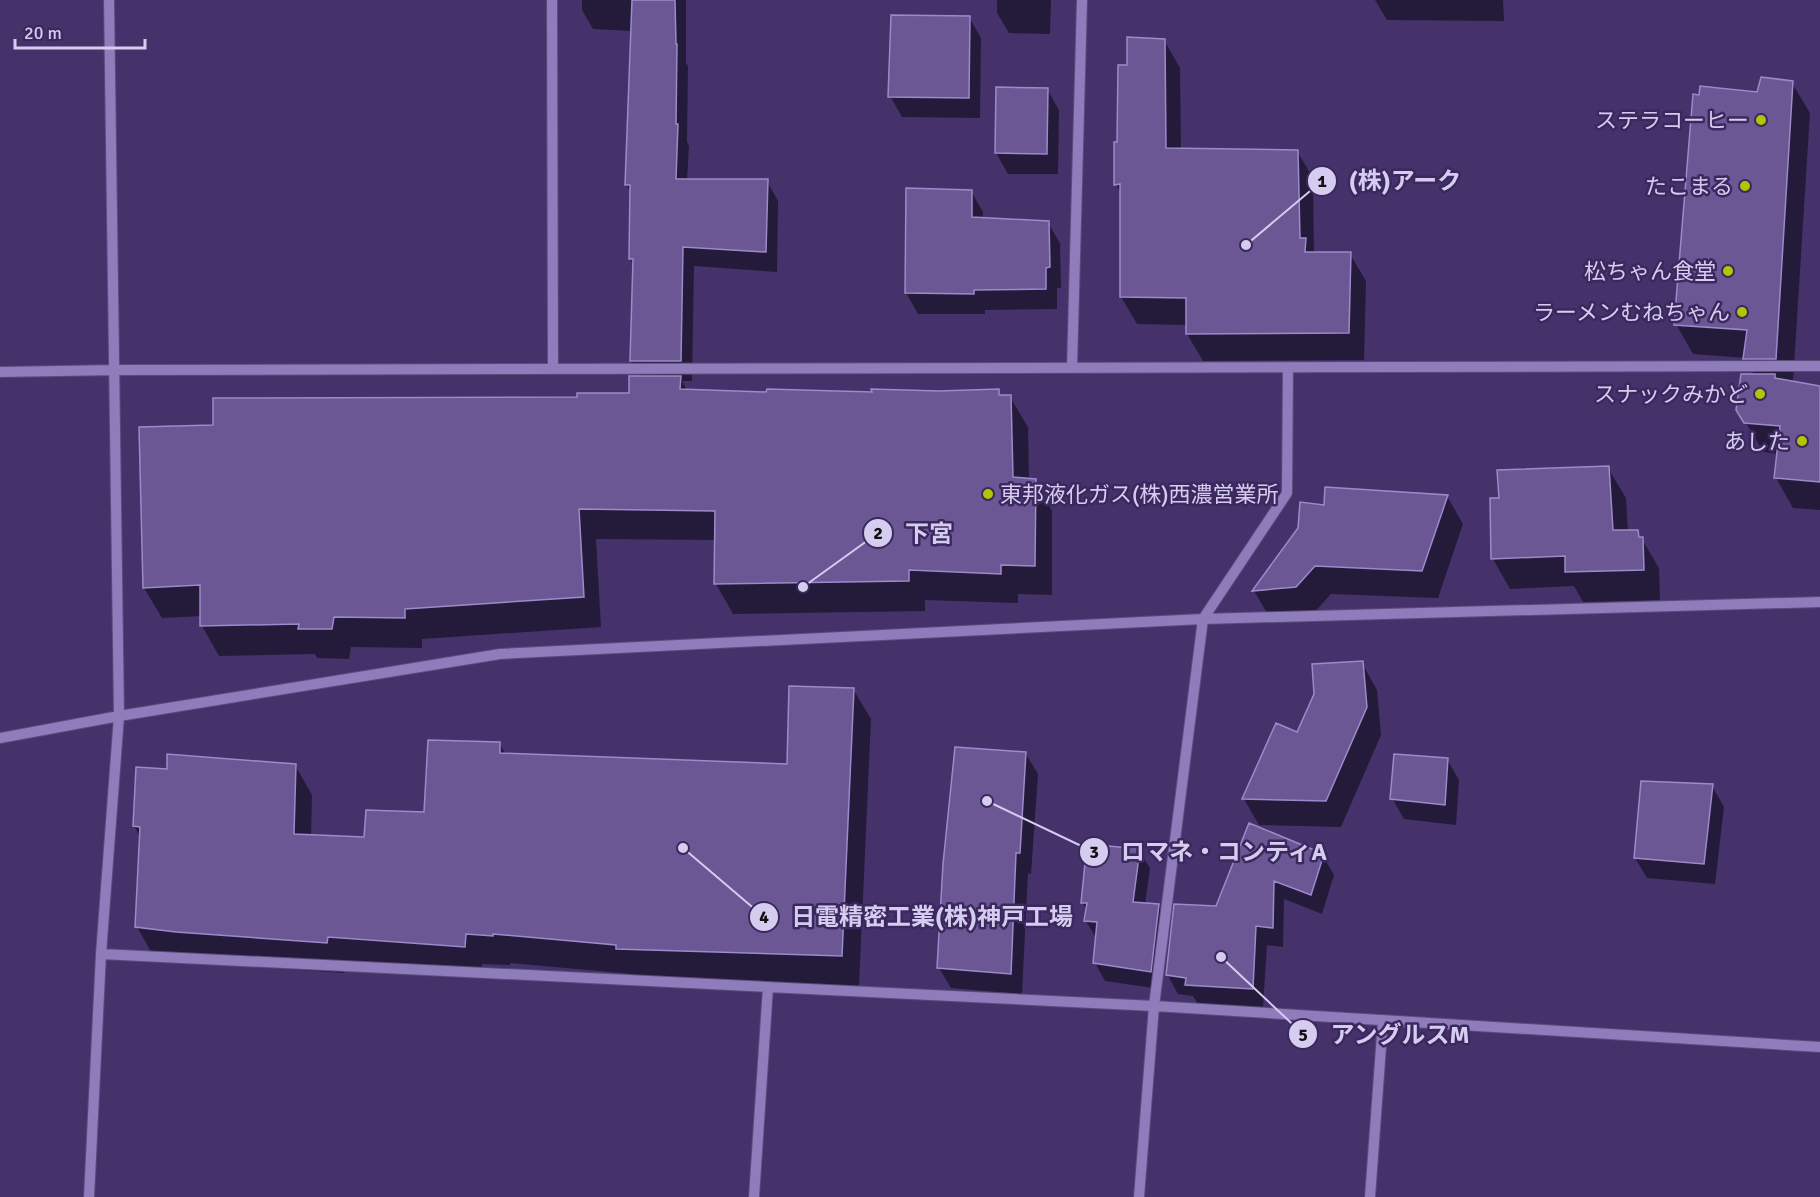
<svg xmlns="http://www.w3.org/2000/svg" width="1820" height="1197" viewBox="0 0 1820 1197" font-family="Signika,'Noto Sans JP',sans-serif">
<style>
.shadow{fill:#0007}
.building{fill:#6a5794;stroke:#9c8acb;stroke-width:1.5}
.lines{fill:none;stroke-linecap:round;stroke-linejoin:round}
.minor-casing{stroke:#5b4b7b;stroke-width:12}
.minor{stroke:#8e7cbb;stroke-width:10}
.poi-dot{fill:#b1c500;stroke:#3b285f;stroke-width:2}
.labels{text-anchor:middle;stroke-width:5;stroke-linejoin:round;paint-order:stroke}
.poi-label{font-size:22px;fill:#d5cdef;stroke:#3b285f;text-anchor:end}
.leader{fill:none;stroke:#d5cdef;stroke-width:2}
.callout-dot{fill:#d5cdef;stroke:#3b285f;stroke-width:2}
.mark-label{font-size:18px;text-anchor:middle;font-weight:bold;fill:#111}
.callout-label{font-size:24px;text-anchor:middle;font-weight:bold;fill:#d5cdef;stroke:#3b285f;stroke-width:5;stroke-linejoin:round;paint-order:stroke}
</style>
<rect width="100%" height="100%" fill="#45326b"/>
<!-- shadow -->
<path class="shadow" d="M 582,0 L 686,0 L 686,63 L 688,66 L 687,142 L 689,146 L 687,181 L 767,181 L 778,201 L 777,272 L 694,266 L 692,381 L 682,381 L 687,390 L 768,393 L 998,390 L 1002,397 L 1010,397 L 1028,427 L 1029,480 L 1035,481 L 1052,511 L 1052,595 L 1018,594 L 1018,603 L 925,600 L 925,611 L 733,614 L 716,584 L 716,540 L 596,539 L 601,627 L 422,639 L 422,648 L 351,647 L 349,659 L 317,658 L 315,654 L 219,656 L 202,626 L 202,616 L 162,618 L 144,588 L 215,426 L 631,394 L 641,378 L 631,361 L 634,265 L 630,259 L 631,193 L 626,185 L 632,31 L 593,29 L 582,10 Z
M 997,0 L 1051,0 L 1050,34 L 1009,33 L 997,13 Z
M 1375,0 L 1503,0 L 1504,21 L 1387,20 Z
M 969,17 L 981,38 L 980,118 L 902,117 L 890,96 Z
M 1164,40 L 1180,68 L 1181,150 L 1297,151 L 1313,178 L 1314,254 L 1350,254 L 1366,281 L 1364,360 L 1203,361 L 1187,334 L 1187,325 L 1137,324 L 1121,297 L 1121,194 L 1116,184 L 1119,144 L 1128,67 Z
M 1792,83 L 1810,113 L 1793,382 L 1820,387 L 1820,510 L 1793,508 L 1776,478 L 1778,454 L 1763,452 L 1738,409 L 1754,375 L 1745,358 L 1693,354 L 1676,324 L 1758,93 Z
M 998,88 L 1047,89 L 1059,110 L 1058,174 L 1008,174 L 996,153 Z
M 971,191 L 983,212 L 983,219 L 1048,223 L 1060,243 L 1061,288 L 1057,288 L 1057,309 L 985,310 L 985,314 L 918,314 L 906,293 Z
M 1608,468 L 1626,498 L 1628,531 L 1637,531 L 1659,568 L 1660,600 L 1583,602 L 1574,586 L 1510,589 L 1493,559 L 1500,500 Z
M 1447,496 L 1463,524 L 1438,598 L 1331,594 L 1312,615 L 1270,618 L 1254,591 L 1326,507 Z
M 1362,663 L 1377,690 L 1381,735 L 1341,827 L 1259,825 L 1244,799 L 1297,734 Z
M 853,689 L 871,719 L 859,986 L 635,979 L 632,974 L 510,963 L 510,965 L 482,964 L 482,977 L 345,967 L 344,973 L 194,962 L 154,957 L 137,927 L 141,838 L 134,826 L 168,770 L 295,765 L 312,795 L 311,836 L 365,839 L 425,813 L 499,743 L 506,755 L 789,766 Z
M 1026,754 L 1038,774 L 1031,874 L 1028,873 L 1022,994 L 951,988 L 939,968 Z
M 1447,759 L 1459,780 L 1456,825 L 1404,819 L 1392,798 Z
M 1712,786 L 1724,807 L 1715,884 L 1647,878 L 1635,858 Z
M 1139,851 L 1150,868 L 1145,904 L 1159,905 L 1169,923 L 1160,989 L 1105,981 L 1095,963 L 1096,938 L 1086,921 L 1087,911 L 1083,903 Z
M 1323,856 L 1334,875 L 1322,914 L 1284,899 L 1283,947 L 1267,945 L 1263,1008 L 1198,1004 L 1193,996 L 1178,994 L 1167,974 L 1217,908 Z"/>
<!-- building -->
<path class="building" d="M 632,0 L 675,0 L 676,44 L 677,44 L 676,124 L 678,124 L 676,179 L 768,179 L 766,252 L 683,247 L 681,361 L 630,361 L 633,259 L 629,259 L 630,185 L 625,185 Z
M 891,15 L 970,16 L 969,98 L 888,97 Z
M 1127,37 L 1165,39 L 1166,148 L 1298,150 L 1300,238 L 1306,238 L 1305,252 L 1351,252 L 1349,333 L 1186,334 L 1186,298 L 1120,297 L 1120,184 L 1114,185 L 1114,142 L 1117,142 L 1118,65 L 1127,65 Z
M 1761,77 L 1793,81 L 1776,359 L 1743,359 L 1747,330 L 1674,325 L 1693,94 L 1699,95 L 1700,86 L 1757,92 Z
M 996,87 L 1048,88 L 1047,154 L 995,153 Z
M 906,188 L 972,190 L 972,217 L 1049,221 L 1050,267 L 1046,268 L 1046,289 L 974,290 L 974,294 L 905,293 Z
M 1741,374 L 1775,374 L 1775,378 L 1820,386 L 1820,482 L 1774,478 L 1780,426 L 1744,423 L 1736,410 Z
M 629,376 L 681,376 L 680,389 L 766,392 L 767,389 L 872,392 L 871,389 L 939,391 L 999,389 L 999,395 L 1011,395 L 1013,477 L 1036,479 L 1035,566 L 1001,565 L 1001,574 L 909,570 L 909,581 L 714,584 L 715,511 L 579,509 L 584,597 L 405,609 L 405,618 L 334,617 L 332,629 L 298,629 L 299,624 L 200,626 L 200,585 L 143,588 L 139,427 L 213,425 L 213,398 L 577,397 L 577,393 L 629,393 Z
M 1609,466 L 1613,530 L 1638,530 L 1639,537 L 1643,537 L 1644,570 L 1565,572 L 1565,556 L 1491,559 L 1490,498 L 1499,498 L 1497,470 Z
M 1325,487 L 1448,495 L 1422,571 L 1315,566 L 1296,587 L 1252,591 L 1298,528 L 1300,502 L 1324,505 Z
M 1363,661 L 1367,707 L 1326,801 L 1242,799 L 1276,723 L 1297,732 L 1314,694 L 1312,664 Z
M 789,686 L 854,688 L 842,956 L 616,949 L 616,945 L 493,934 L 493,936 L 466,934 L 465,947 L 328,937 L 327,943 L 176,932 L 135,927 L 140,827 L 133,826 L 136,767 L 167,769 L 167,754 L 296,764 L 294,834 L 364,837 L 366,810 L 424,812 L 428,740 L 500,742 L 500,753 L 787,764 Z
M 955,747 L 1026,752 L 1020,853 L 1016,853 L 1011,974 L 937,968 L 943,864 Z
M 1394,754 L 1448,758 L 1445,805 L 1390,799 Z
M 1641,781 L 1713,784 L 1704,864 L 1634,858 Z
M 1249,823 L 1324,854 L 1311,895 L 1274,881 L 1273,928 L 1256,926 L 1253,989 L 1185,985 L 1186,978 L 1166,975 L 1174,904 L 1216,906 Z
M 1087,844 L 1140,849 L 1133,902 L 1159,904 L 1151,972 L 1093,963 L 1097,922 L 1084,921 L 1087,903 L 1081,903 Z"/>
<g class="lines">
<defs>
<path id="minor" d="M 552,0 L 553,369
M 1072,368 L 1082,0
M 0,372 L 115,370 L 1820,366
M 0,738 L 119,716 L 500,654 L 1203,619 L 1820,602
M 101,954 L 1154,1006 L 1820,1047
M 89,1197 L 101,954 L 119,716 L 109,0
M 754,1197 L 768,987
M 1139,1197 L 1154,1006 L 1203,619 L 1287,493 L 1288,367
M 1370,1197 L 1383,1020"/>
</defs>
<!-- minor casing -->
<use href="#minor" class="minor-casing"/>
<!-- minor -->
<use href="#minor" class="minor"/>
</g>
<!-- markers -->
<g class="poi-dot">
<circle cx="1761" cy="120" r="6"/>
<circle cx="1745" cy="186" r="6"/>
<circle cx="1728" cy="271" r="6"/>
<circle cx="1742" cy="312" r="6"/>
<circle cx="1760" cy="394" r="6"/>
<circle cx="1802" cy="441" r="6"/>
<circle cx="988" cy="494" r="6"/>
</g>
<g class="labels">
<!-- poi labels -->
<g class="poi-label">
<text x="1749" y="128">ステラコーヒー</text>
<text x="1733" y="194">たこまる</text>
<text x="1716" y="279">松ちゃん食堂</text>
<text x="1730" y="320">ラーメンむねちゃん</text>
<text x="1748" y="402">スナックみかど</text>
<text x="1790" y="449">あした</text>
<text x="1000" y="502" text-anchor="start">東邦液化ガス(株)西濃営業所</text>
</g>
</g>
<!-- callouts -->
<path class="leader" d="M1246 245L1322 181M803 587L878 533M987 801L1094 852M683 848L764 917M1221 957L1303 1034"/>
<g class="callout-dot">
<circle cx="1246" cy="245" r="6"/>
<circle cx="803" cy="587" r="6"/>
<circle cx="987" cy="801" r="6"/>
<circle cx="683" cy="848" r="6"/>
<circle cx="1221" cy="957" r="6"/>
<circle cx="1322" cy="181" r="15"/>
<circle cx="878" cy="533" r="15"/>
<circle cx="1094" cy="852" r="15"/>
<circle cx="764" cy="917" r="15"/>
<circle cx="1303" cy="1034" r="15"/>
</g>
<g class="mark-label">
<text x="1322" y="187">1</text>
<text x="878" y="539">2</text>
<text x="1094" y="858">3</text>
<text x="764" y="923">4</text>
<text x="1303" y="1041">5</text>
</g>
<g class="callout-label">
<text x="1405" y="189">(株)アーク</text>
<text x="929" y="542">下宮</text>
<text x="1224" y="860">ロマネ・コンティA</text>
<text x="932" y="925">日電精密工業(株)神戸工場</text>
<text x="1400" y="1043">アングルスM</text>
</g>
<!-- scale -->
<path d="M15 39v9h130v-9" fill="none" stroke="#d5cdef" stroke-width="3"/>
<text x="24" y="39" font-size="18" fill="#d5cdef" stroke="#3b285f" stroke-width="4.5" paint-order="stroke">20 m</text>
</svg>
